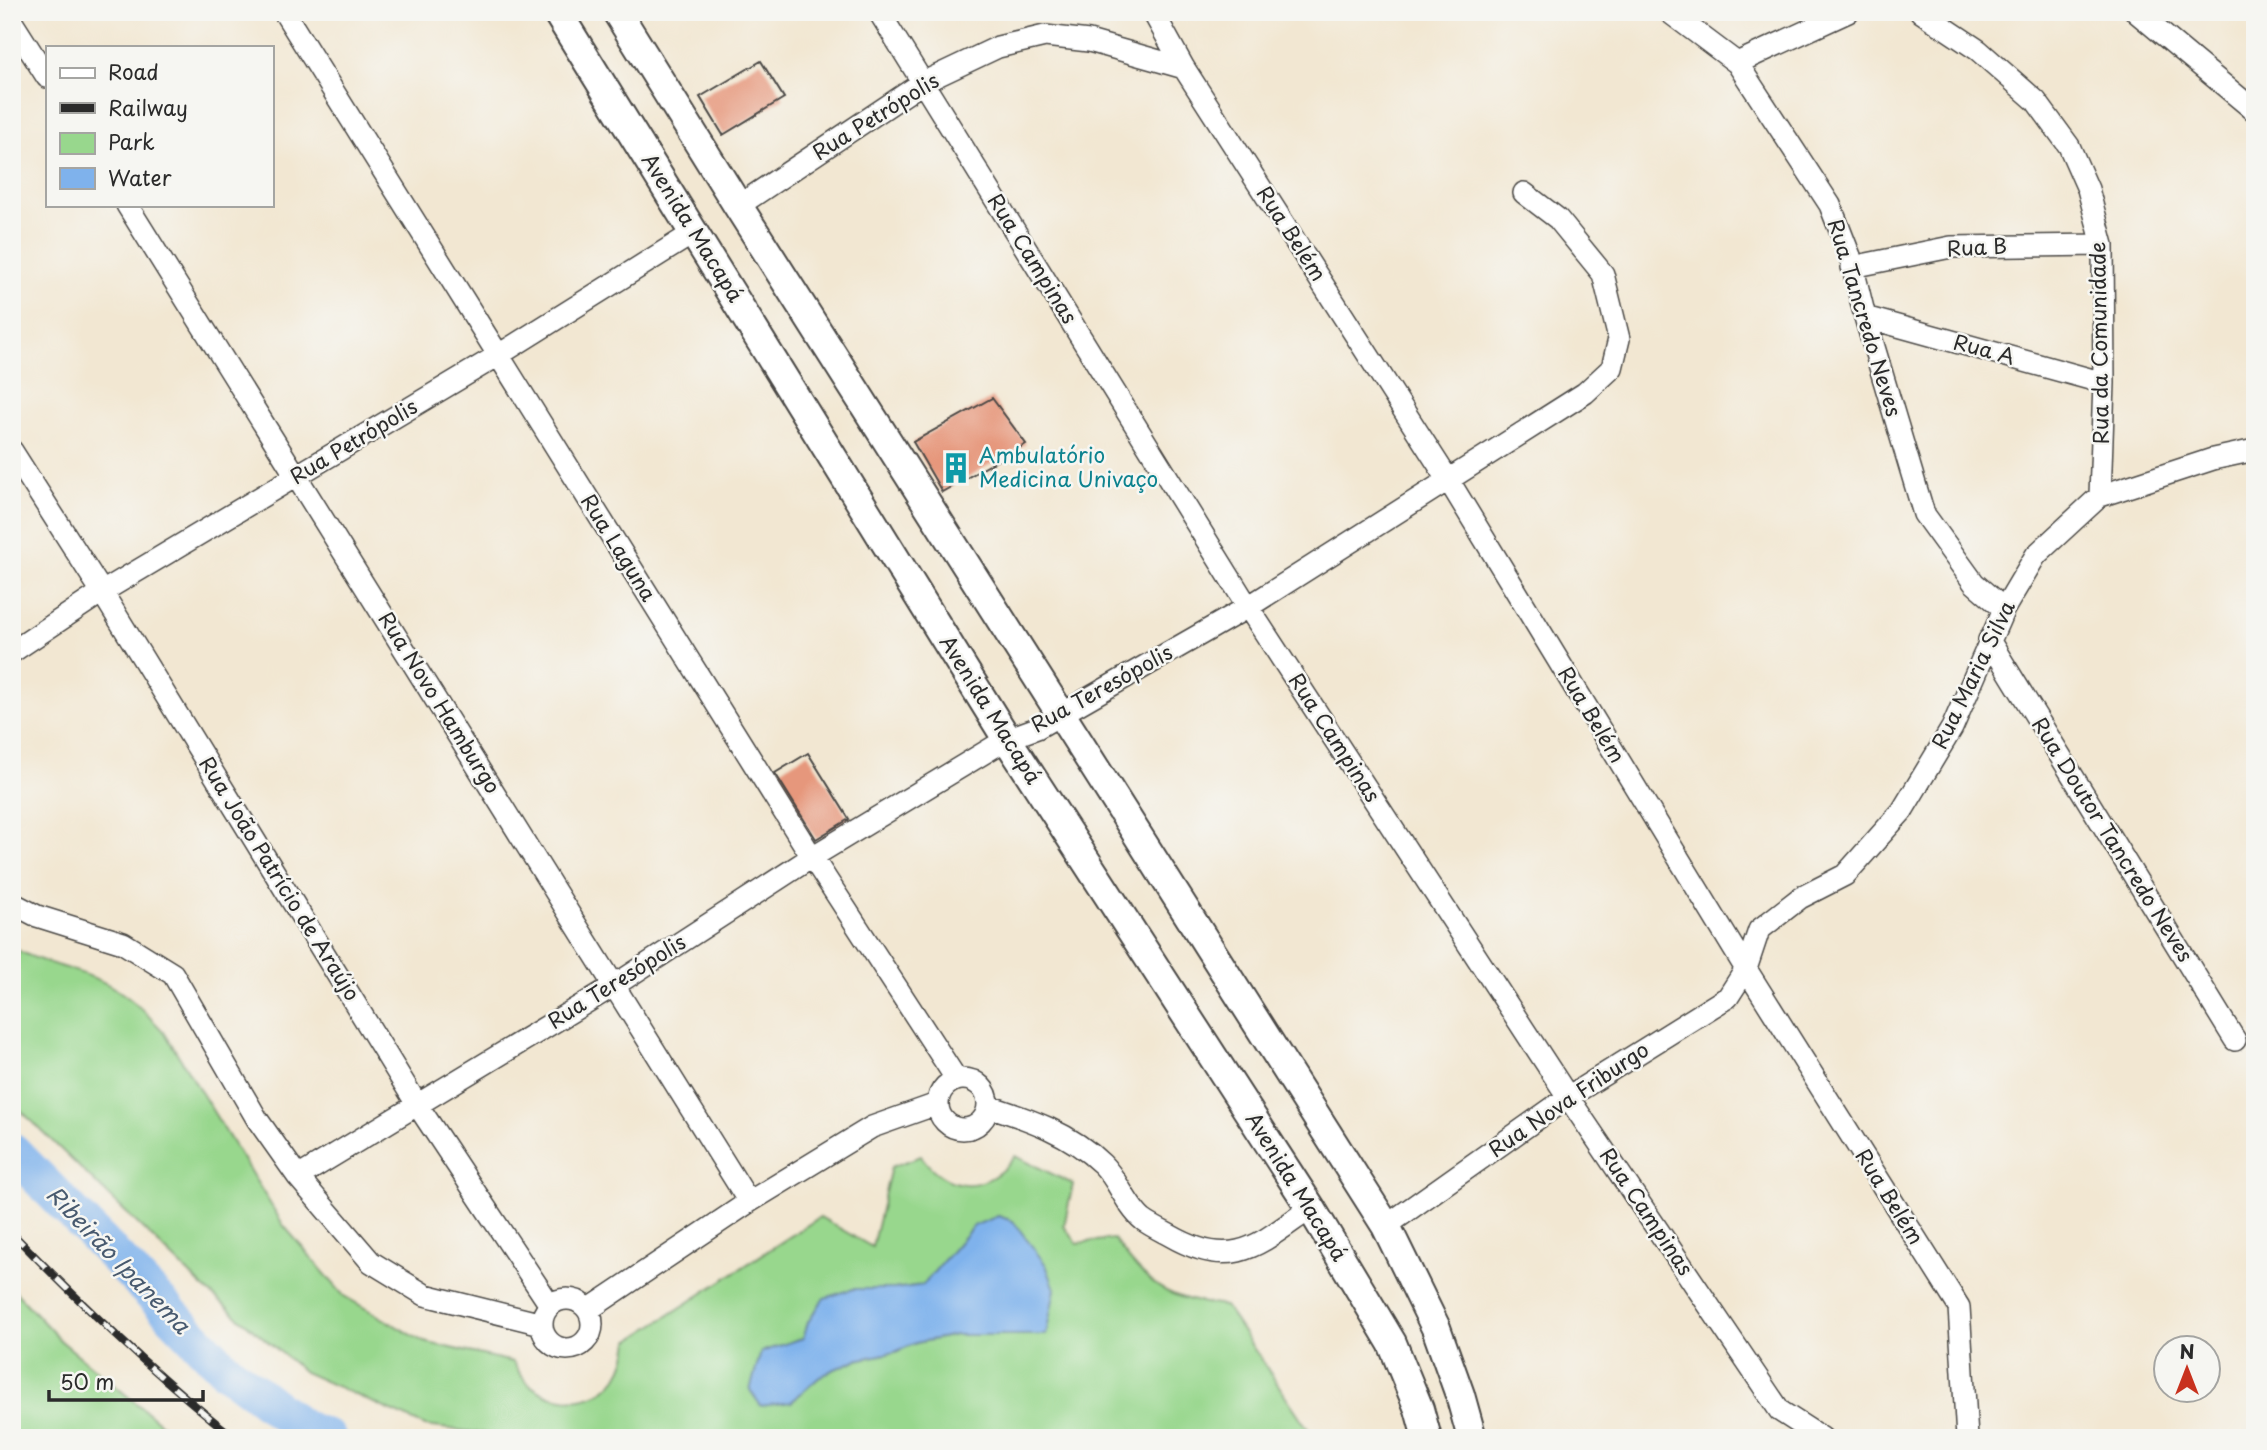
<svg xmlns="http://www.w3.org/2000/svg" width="2267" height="1450" viewBox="0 0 2267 1450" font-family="'Playpen Sans',sans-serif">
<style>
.green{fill:#98d78d;stroke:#62815c;stroke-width:2;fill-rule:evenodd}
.water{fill:#7fb2ec;stroke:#556e8c;stroke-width:2}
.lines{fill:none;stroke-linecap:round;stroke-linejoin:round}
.river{stroke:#7fb2ec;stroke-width:37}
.building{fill:#e6977c}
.minor-casing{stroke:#494744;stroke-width:24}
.major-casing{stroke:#494744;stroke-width:32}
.minor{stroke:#fff;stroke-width:21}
.major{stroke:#fff;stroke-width:28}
.rail-casing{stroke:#2b2b2b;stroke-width:8}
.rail{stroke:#f6f6f2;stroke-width:5;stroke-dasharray:16;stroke-linecap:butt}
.labels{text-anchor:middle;stroke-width:5;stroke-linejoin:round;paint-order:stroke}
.street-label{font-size:21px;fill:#2b2b2b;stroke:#f6f6f2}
.culture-label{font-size:21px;fill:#0d838f;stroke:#f6f6f2;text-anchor:start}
.water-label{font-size:23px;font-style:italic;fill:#485a6f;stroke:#f6f6f2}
</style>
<rect width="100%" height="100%" fill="#f6f6f2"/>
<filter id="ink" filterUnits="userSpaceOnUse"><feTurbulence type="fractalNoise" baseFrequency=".0143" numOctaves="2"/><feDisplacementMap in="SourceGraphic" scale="14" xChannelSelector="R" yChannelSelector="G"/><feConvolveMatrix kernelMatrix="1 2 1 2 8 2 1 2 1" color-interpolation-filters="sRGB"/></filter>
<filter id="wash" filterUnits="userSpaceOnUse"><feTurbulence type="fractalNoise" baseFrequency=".00686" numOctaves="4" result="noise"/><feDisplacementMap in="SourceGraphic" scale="28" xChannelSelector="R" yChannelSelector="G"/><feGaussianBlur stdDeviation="1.57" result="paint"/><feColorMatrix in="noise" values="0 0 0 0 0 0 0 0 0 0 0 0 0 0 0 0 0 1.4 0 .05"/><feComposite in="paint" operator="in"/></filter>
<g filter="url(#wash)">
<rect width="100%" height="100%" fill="#f2e7d2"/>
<!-- green -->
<path class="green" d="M 12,947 C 42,965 79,968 109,985 C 131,997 147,1014 164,1032 L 284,1226 L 344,1296 L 424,1342 L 513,1362 C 517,1368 520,1375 525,1380 C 549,1406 596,1407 617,1377 C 625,1365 627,1354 629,1341 L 820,1217 L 872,1247 L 891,1167 L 921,1156 C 949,1194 987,1193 1015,1156 L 1073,1184 L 1064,1226 L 1077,1243 L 1114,1239 C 1148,1287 1167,1299 1225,1306 L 1314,1438 L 523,1438 L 425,1426 L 304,1372 L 203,1287 L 12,1102 ZM 998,1216 L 1013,1221 L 1055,1289 L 1045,1335 L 955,1335 L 916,1343 L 895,1352 L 856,1360 L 823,1374 L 791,1402 L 761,1352 L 803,1338 L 894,1289 L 923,1285 L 947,1259 Z
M 12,1288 L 60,1340 L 178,1438 L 12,1438 Z"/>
<!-- water -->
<path class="water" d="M 998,1216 L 1013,1221 L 1046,1265 L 1055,1289 L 1046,1335 L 955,1335 L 916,1343 L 895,1352 L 856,1360 L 823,1374 L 791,1402 L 761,1406 L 750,1390 L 761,1352 L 803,1338 L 808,1322 L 824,1298 L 853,1289 L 894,1289 L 923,1285 L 973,1226 Z"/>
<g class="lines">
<!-- river -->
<path class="river" d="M 12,1151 L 224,1368 L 302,1428 L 328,1438"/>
</g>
<g id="blocks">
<!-- building -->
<path class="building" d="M 761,61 L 784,98 L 723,135 L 700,97 Z
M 992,398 L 1026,444 L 942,492 L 913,442 Z
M 808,753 L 849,819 L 816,839 L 775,773 Z"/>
</g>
</g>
<g filter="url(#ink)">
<use href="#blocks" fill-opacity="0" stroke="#494744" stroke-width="2"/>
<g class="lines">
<defs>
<path id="minor" d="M 284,12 L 812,857 L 957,1080
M 879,12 L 1248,607 L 1568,1097 L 1780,1411 L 1822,1438
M 1153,12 L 1184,68 L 1449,481 L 1746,969 L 1959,1307 L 1967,1438
M 1669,12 L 1737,63 L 1830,205 L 1850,256 L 1865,317 L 1924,514 L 1974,583 L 2004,609
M 1921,12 L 1978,50 L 2036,101 L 2069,146 L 2088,189 L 2103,245 L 2104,383 L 2100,496
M 2136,12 L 2255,111
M 12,22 L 47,77
M 1737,63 L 1848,12
M 127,205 L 749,1202
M 738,206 L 922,83 L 998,47 L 1045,36 L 1089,41 L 1184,68
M 1852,267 L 1951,247 L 2103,245
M 1865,317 L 2104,383
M 12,451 L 102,592 L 418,1106 L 550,1305
M 1989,640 L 2235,1040
M 12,652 L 102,592 L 497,356 L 695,232
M 12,903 L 37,916 L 123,943 L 173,974 L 257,1119 L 298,1177 L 371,1262 L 425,1295 L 542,1324
M938 1104a25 25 0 1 1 50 0a25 25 0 1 1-50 0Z
M 988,1106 C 1029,1119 1070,1133 1102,1164 C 1118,1179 1126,1206 1143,1220 C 1151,1226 1162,1231 1171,1236 C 1234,1272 1259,1244 1311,1208
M 298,1177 L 615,985 L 812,857 L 1007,739 L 1037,728 L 1248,607 L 1585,393 L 1612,368 L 1619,339 L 1603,274 L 1558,219 L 1524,193
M 1386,1226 L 1568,1097 L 1728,997 L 1746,969 L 1759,930 L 1800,898 L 1845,875 L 1902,811 L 1952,728 L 2004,609 L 2036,555 L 2100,496 L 2213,459 L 2255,450
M542 1324a25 25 0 1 1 50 0a25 25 0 1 1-50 0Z
M 588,1310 L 749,1202 L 872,1127 L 937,1104"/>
<path id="major" d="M 557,12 L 1007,739 L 1311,1208 L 1392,1343 L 1419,1409 L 1427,1438
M 617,12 L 738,206 L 1386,1226 L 1436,1328 L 1460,1395 L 1472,1438"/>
</defs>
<!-- minor casing -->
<use href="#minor" class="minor-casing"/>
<!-- major casing -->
<use href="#major" class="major-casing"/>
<!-- minor -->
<use href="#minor" class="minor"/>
<!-- major -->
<use href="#major" class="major"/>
<defs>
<path id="rail" d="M 12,1233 C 83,1306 155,1375 235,1438"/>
</defs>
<!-- rail casing -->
<use href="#rail" class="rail-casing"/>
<!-- rail -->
<use href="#rail" class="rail"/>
</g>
</g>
<!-- icons -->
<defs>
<symbol id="building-bare" viewBox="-9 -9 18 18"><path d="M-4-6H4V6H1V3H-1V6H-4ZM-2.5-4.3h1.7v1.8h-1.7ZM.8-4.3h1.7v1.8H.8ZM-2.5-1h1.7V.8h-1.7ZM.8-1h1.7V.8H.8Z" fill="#0f9aa8" stroke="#f6f6f2" stroke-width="2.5" paint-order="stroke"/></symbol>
</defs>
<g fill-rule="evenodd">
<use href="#building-bare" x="934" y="446" width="44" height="44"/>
</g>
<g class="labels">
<!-- street labels -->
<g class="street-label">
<text transform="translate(876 117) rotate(-32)" y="7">Rua Petrópolis</text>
<text transform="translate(692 228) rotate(58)" y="7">Avenida Macapá</text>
<text transform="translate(1291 234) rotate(57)" y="7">Rua Belém</text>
<text transform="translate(1977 248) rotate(-3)" y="7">Rua B</text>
<text transform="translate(1032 259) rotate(58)" y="7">Rua Campinas</text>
<text transform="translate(1864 318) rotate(73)" y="7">Rua Tancredo Neves</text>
<text transform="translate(2100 343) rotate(-91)" y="7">Rua da Comunidade</text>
<text transform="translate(1984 350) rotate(15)" y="7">Rua A</text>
<text transform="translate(354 442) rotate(-31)" y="7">Rua Petrópolis</text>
<text transform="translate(618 548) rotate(58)" y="7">Rua Laguna</text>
<text transform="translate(1974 675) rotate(-64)" y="7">Rua Maria Silva</text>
<text transform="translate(1102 689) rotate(-29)" y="7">Rua Teresópolis</text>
<text transform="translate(439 703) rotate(58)" y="7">Rua Novo Hamburgo</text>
<text transform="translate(990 710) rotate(58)" y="7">Avenida Macapá</text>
<text transform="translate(1591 715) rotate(59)" y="7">Rua Belém</text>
<text transform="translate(1334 738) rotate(57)" y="7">Rua Campinas</text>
<text transform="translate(2112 840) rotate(58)" y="7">Rua Doutor Tancredo Neves</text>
<text transform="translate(279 879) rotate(58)" y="7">Rua João Patrício de Araújo</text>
<text transform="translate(617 982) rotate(-32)" y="7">Rua Teresópolis</text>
<text transform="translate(1569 1100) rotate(-34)" y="7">Rua Nova Friburgo</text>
<text transform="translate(1296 1187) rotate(58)" y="7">Avenida Macapá</text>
<text transform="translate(1889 1197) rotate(58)" y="7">Rua Belém</text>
<text transform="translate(1646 1212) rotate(56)" y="7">Rua Campinas</text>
</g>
<!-- culture labels -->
<g class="culture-label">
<text x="979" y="463">Ambulatório<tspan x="979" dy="24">Medicina Univaço</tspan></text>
</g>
<!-- water labels -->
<g class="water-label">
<text transform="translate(118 1260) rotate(46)" y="8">Ribeirão Ipanema</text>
</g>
</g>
<!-- margin -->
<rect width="2267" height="1450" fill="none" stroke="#f6f6f2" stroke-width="42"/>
<!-- legend -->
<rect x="46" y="46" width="228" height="161" fill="#f6f6f2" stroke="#a5a5a2" stroke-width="2"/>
<rect x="60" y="68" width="35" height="10" fill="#ffffff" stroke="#a5a5a2" stroke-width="2"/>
<text x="108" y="80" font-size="21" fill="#2b2b2b">Road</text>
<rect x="60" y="103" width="35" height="10" fill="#2b2b2b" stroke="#a5a5a2" stroke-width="2"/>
<text x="108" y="116" font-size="21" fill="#2b2b2b">Railway</text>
<rect x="60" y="133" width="35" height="21" fill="#98d78d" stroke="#a5a5a2" stroke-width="2"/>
<text x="108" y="150" font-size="21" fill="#2b2b2b">Park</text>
<rect x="60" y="168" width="35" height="21" fill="#7fb2ec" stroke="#a5a5a2" stroke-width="2"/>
<text x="108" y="186" font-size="21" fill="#2b2b2b">Water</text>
<!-- north arrow -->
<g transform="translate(2187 1369)"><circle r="33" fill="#f6f6f2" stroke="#a5a5a2" stroke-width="2"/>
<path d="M0-5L12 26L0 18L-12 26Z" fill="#c8321e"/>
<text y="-10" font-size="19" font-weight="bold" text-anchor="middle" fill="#2b2b2b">N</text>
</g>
<!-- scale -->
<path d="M49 1390v10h154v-10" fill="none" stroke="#2b2b2b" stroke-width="3.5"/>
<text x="60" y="1390" font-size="21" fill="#2b2b2b" stroke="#f6f6f2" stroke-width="5" paint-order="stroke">50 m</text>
</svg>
